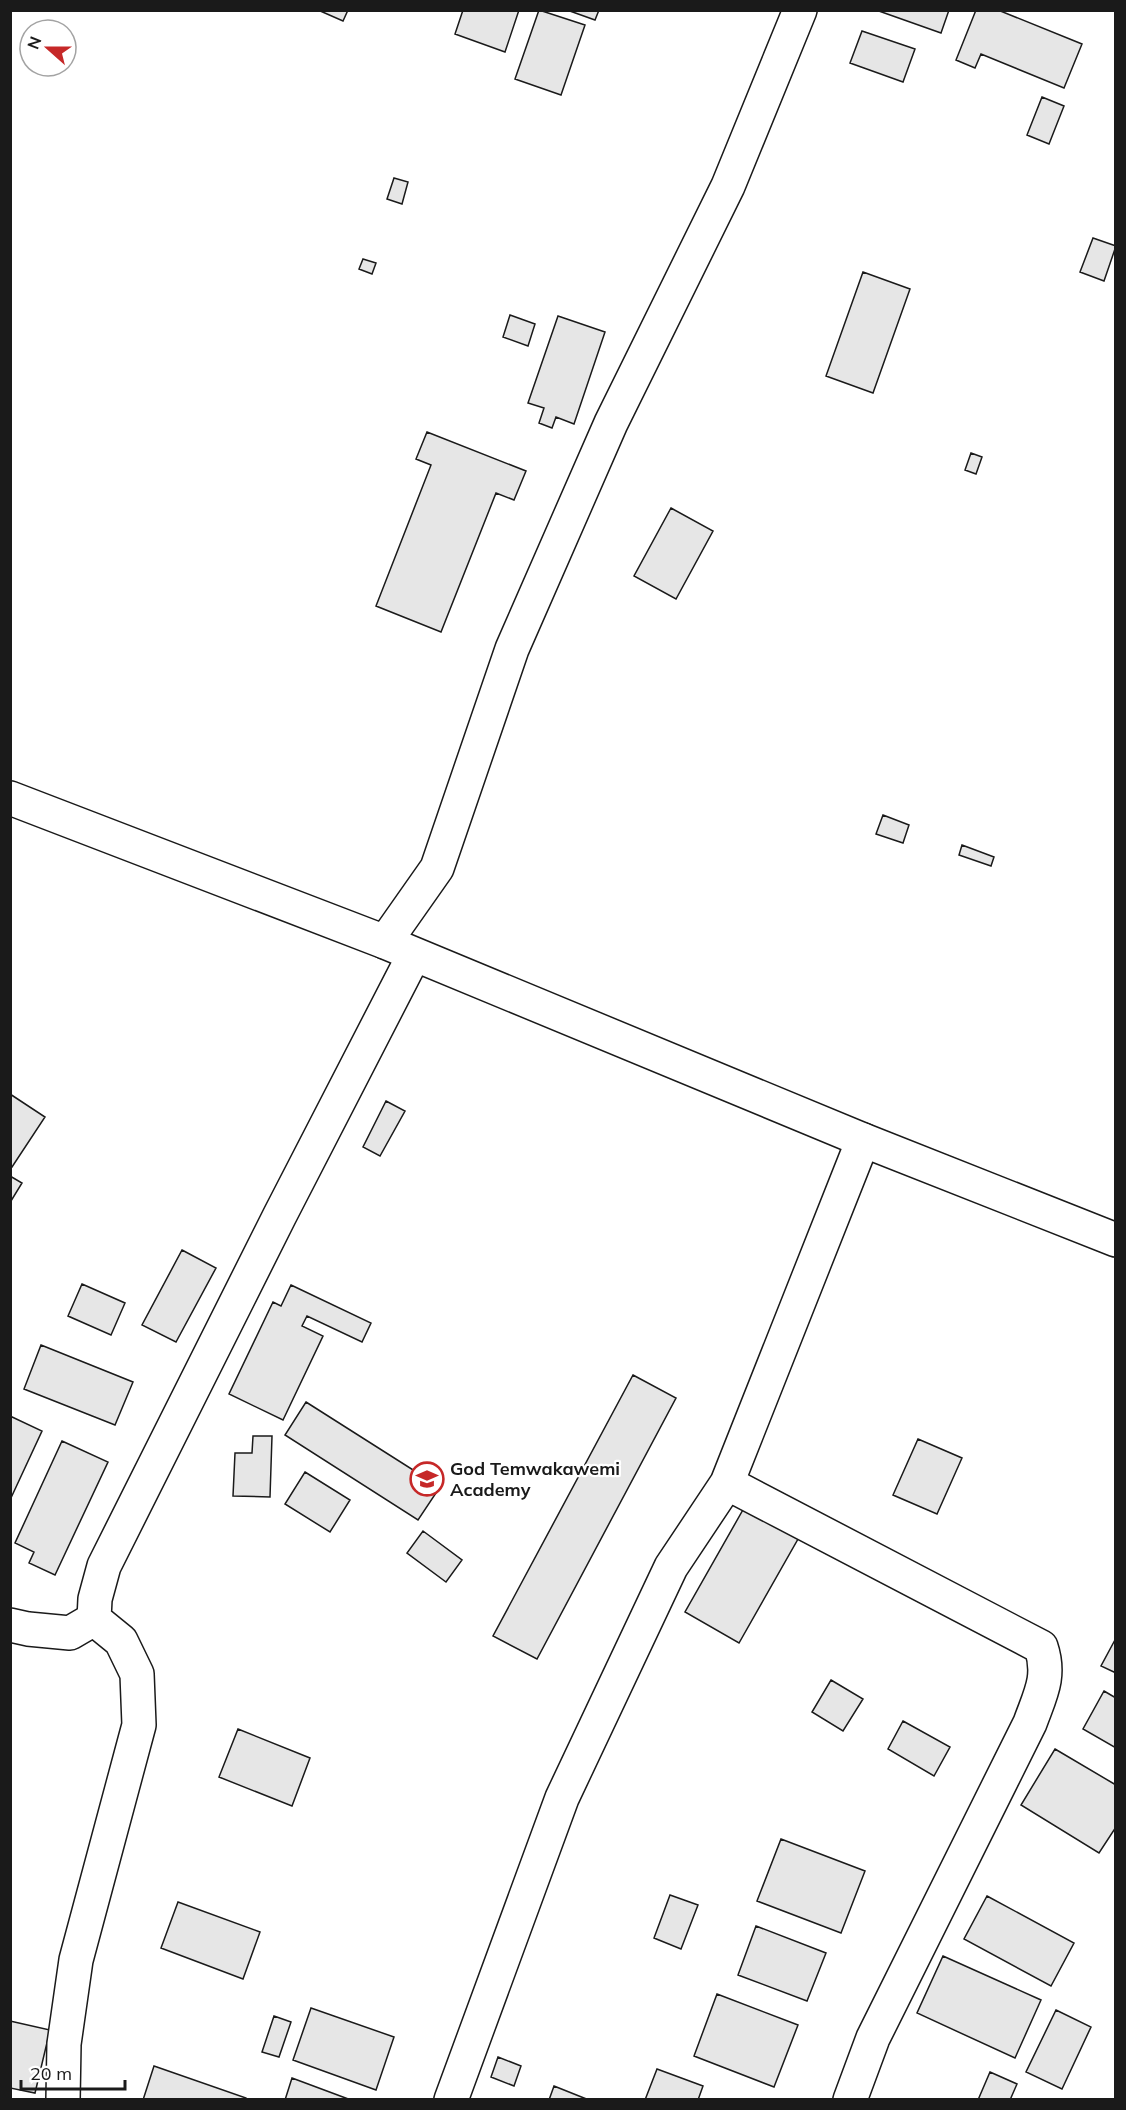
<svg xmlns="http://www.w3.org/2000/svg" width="1126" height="2110" viewBox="0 0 1126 2110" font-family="Mulish,sans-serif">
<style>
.building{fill:#e6e6e6;stroke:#1a1a1a;stroke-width:1.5}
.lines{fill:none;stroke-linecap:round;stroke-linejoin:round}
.minor-casing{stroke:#1a1a1a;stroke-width:36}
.major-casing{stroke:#1a1a1a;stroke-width:36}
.minor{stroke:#fff;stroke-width:33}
.major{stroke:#fff;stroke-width:33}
.labels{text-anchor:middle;stroke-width:4.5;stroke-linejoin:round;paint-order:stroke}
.poi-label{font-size:18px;font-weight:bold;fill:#1a1a1a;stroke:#fff;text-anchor:start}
</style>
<rect width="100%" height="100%" fill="#fff"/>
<!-- building -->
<path class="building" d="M 318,10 L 348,10 L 343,21 Z
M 463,10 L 519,10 L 505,52 L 455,34 Z
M 539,10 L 585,25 L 561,95 L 515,79 Z
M 567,10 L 599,10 L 595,20 Z
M 876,10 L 949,10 L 941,33 Z
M 976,10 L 998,10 L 1082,44 L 1064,88 L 981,54 L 975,68 L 956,60 Z
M 862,31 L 915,49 L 903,82 L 850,63 Z
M 1042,97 L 1064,106 L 1049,144 L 1027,135 Z
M 394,178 L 408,182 L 402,204 L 387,199 Z
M 1093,238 L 1116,246 L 1104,281 L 1080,272 Z
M 363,259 L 376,263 L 372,274 L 359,269 Z
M 863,272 L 910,289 L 873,393 L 826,376 Z
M 510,315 L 535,324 L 528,346 L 503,337 Z
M 558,316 L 605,332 L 574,424 L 556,417 L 552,428 L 539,423 L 544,408 L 528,403 Z
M 427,432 L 526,471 L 514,500 L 496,493 L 441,632 L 376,606 L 431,465 L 416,459 Z
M 971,453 L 982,457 L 976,474 L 965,470 Z
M 671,508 L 713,531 L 676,599 L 634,576 Z
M 883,815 L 909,825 L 903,843 L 876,834 Z
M 962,845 L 994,857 L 991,866 L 959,855 Z
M 10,1094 L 45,1117 L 12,1167 L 10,1166 Z
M 386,1101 L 405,1111 L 380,1156 L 363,1147 Z
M 10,1176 L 22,1183 L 11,1201 L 10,1201 Z
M 182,1250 L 216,1268 L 176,1342 L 142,1325 Z
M 82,1284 L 125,1303 L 111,1335 L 68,1316 Z
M 291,1285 L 371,1323 L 362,1342 L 307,1316 L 302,1326 L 323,1336 L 283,1420 L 229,1394 L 273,1302 L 281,1306 Z
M 41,1345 L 133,1382 L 115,1425 L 24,1389 Z
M 633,1375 L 676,1398 L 537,1659 L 493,1636 Z
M 306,1402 L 440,1487 L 418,1520 L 285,1435 Z
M 10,1416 L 42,1431 L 10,1500 Z
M 253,1436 L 272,1436 L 270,1497 L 233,1496 L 235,1453 L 252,1453 Z
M 918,1439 L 962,1458 L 937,1514 L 893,1495 Z
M 62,1441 L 108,1462 L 55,1575 L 29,1563 L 34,1552 L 15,1543 Z
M 305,1472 L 350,1500 L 330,1532 L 285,1504 Z
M 744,1508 L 798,1539 L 739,1643 L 685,1612 Z
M 423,1531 L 462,1560 L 446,1582 L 407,1553 Z
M 1116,1638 L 1116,1673 L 1101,1666 Z
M 831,1680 L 863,1699 L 843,1731 L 812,1712 Z
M 1104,1691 L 1116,1698 L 1116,1748 L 1083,1729 Z
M 903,1721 L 950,1747 L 934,1776 L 888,1749 Z
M 238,1729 L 310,1758 L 292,1806 L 219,1777 Z
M 1055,1749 L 1116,1785 L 1116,1827 L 1099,1853 L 1021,1805 Z
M 781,1839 L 865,1871 L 841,1933 L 757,1901 Z
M 670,1895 L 698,1905 L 681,1949 L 654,1938 Z
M 987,1896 L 1074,1943 L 1051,1986 L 964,1939 Z
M 178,1902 L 260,1932 L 243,1979 L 161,1948 Z
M 756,1926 L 826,1953 L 807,2001 L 738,1975 Z
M 943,1956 L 1041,2000 L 1015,2058 L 917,2013 Z
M 717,1994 L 798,2025 L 774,2087 L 694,2056 Z
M 311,2008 L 394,2037 L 376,2090 L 293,2060 Z
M 1056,2010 L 1091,2027 L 1062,2089 L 1026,2072 Z
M 274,2016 L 291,2022 L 279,2057 L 262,2052 Z
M 10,2021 L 50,2030 L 35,2093 L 10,2088 Z
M 498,2057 L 521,2066 L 514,2086 L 491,2077 Z
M 154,2066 L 246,2098 L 246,2100 L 143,2100 Z
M 657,2069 L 703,2086 L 698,2100 L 645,2100 Z
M 990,2072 L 1017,2084 L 1010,2100 L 978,2100 Z
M 292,2078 L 351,2100 L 285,2100 Z
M 554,2086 L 589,2100 L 549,2100 Z"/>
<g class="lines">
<defs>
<path id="minor" d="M 385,942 L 437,868 L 512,649 L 611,423 L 728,186 L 800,10
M 727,1483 L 1041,1647 C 1051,1677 1040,1695 1030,1723 L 873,2038 L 850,2100
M 10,1625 L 28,1629 L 70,1633 L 94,1619
M 63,2100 L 64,2044 L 76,1960 L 139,1725 L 137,1674 L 121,1641 L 94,1619 L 95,1599 L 104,1566 L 280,1215 L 414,955
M 451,2100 L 562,1798 L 671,1567 L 727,1483 L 863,1140"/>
<path id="major" d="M 10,798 L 385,942 L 863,1140 L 1116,1240"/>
</defs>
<!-- minor casing -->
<use href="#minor" class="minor-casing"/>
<!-- major casing -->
<use href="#major" class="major-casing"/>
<!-- minor -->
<use href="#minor" class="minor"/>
<!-- major -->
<use href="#major" class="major"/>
</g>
<!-- icons -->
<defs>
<symbol id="school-ring" viewBox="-11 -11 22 22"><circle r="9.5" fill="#fff" stroke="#c62828" stroke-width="1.5"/><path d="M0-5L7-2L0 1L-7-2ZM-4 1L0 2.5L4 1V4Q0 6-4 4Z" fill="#c62828"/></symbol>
</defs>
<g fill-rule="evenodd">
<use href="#school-ring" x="408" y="1460" width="38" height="38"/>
</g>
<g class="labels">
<!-- poi labels -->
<g class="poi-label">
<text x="450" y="1475">God Temwakawemi<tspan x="450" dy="21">Academy</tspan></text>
</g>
</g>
<!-- border -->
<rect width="1126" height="2110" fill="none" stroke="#1a1a1a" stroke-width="24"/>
<!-- north arrow -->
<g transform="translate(48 48) rotate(291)"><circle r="28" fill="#ffffff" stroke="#a3a3a3" stroke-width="1.5"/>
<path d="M0-4.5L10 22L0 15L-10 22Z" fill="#c62828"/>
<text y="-9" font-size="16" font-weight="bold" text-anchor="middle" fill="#1a1a1a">N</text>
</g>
<!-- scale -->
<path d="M21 2080v9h104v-9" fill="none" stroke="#1a1a1a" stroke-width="3"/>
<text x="30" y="2080" font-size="18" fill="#1a1a1a" stroke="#ffffff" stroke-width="4.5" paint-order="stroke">20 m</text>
</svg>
